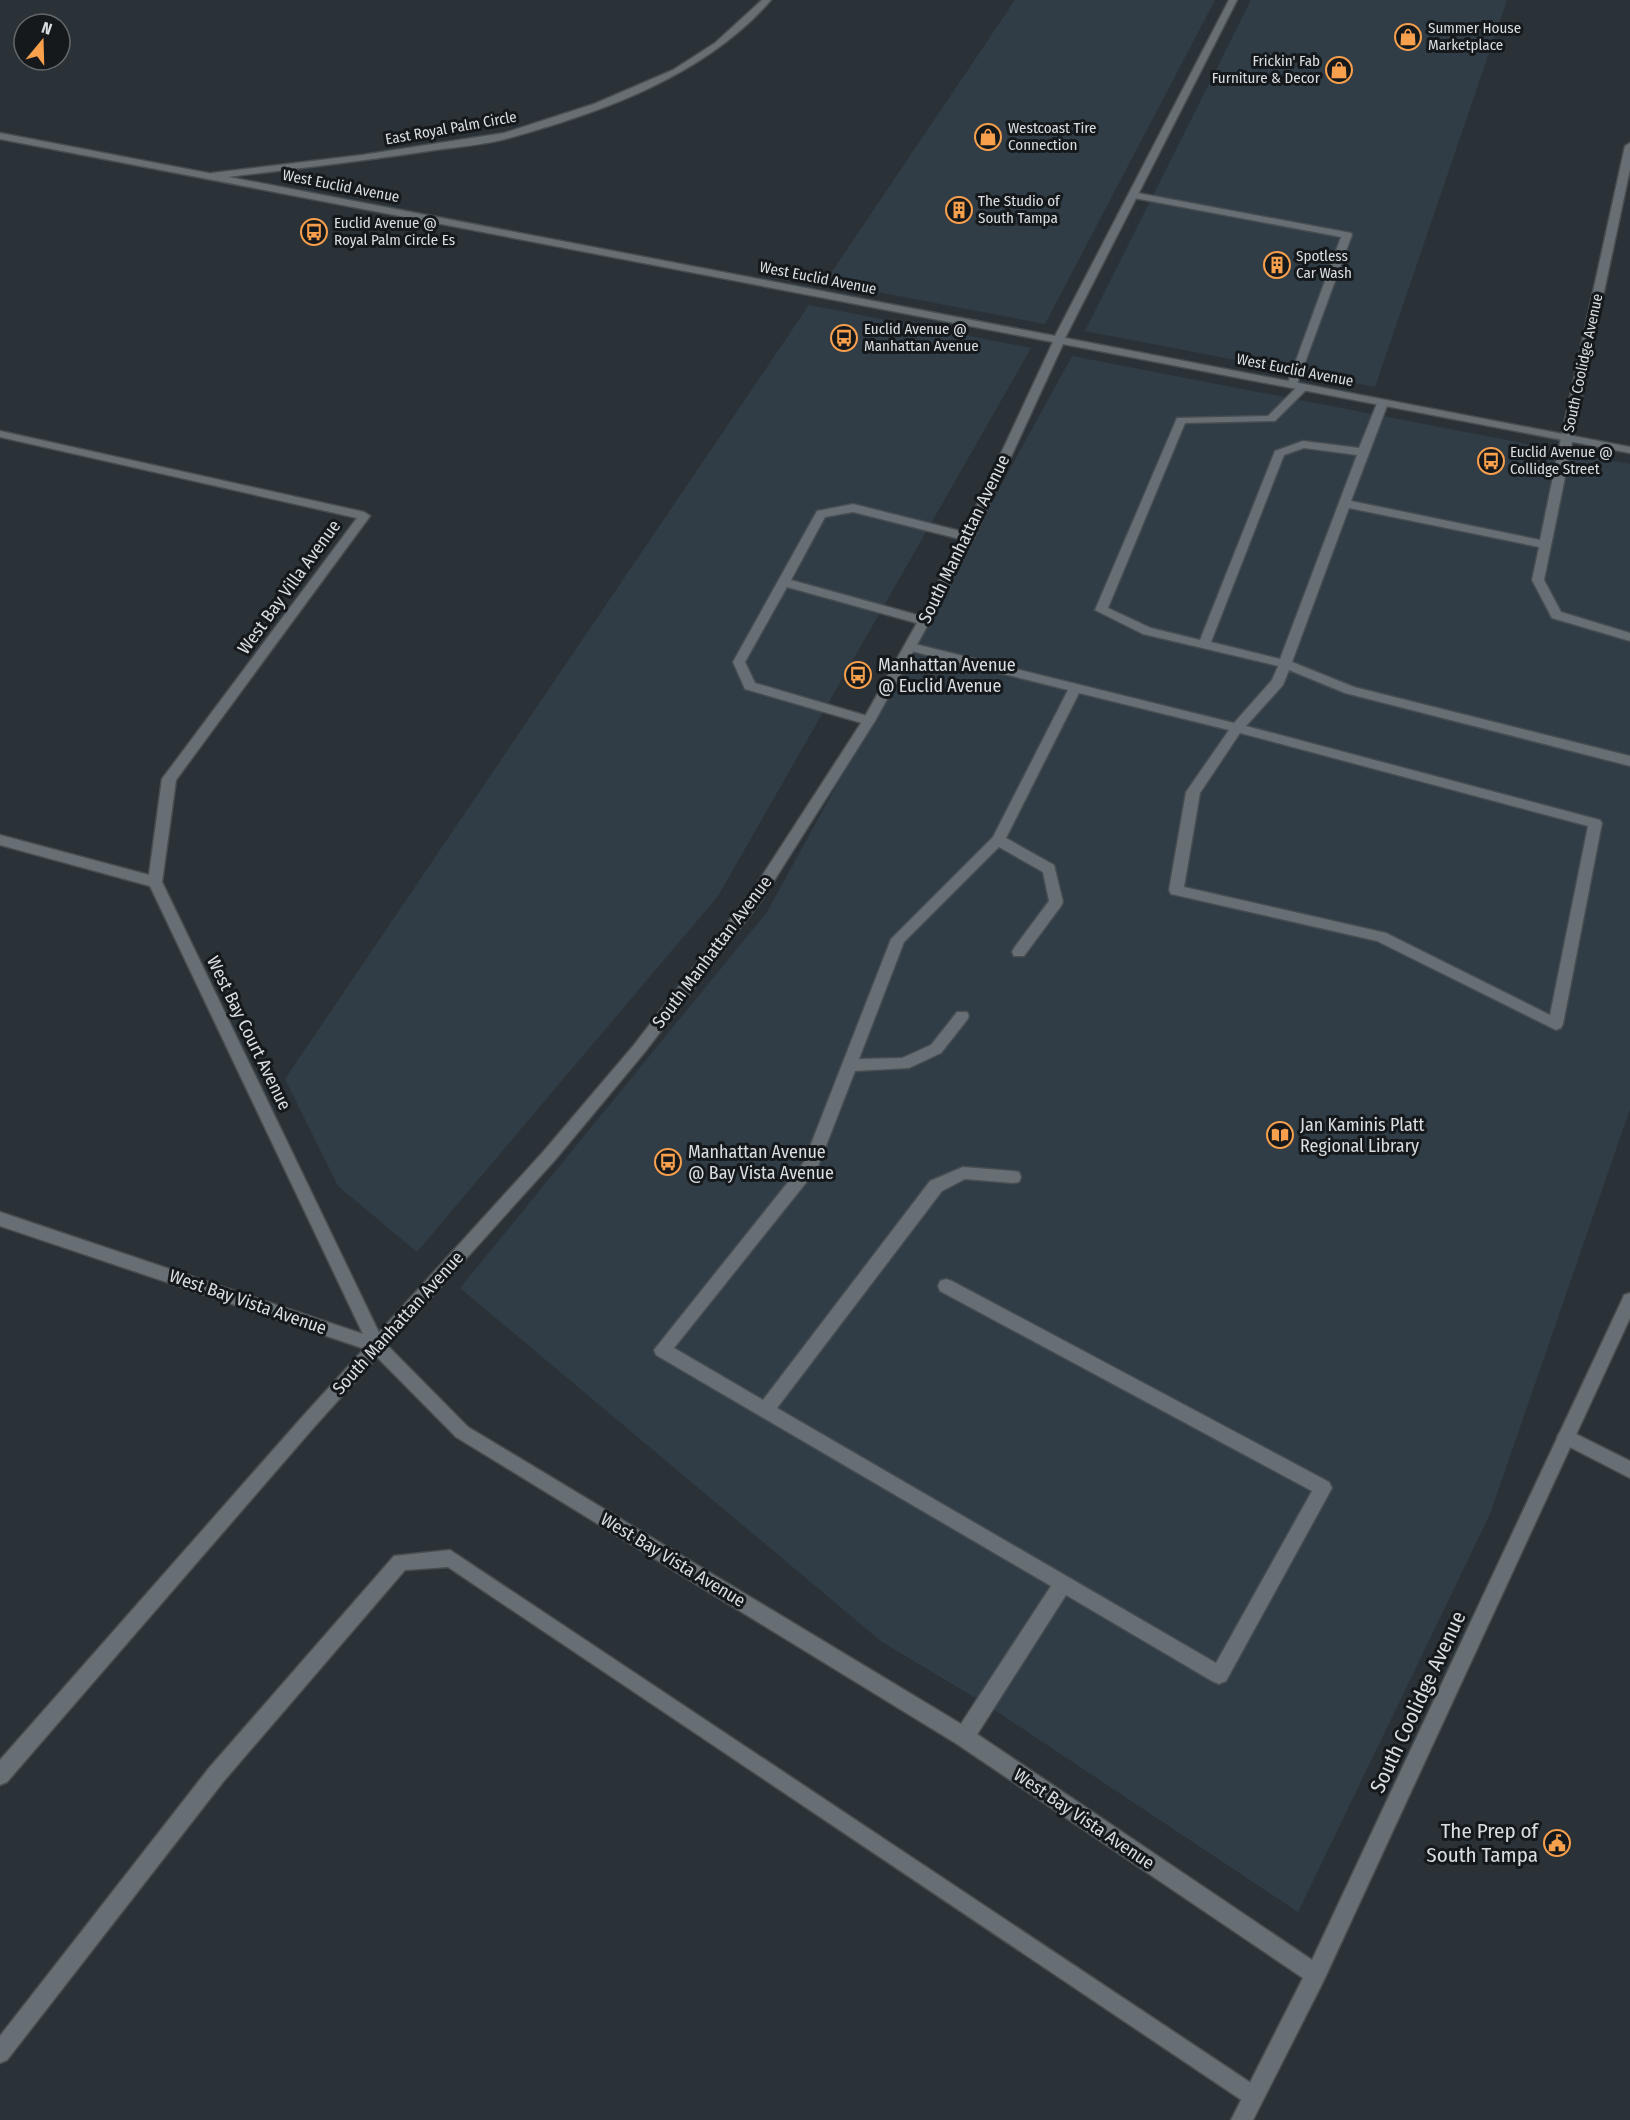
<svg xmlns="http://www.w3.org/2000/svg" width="1630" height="2120" viewBox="0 0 1630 2120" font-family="'Fira Sans Condensed',sans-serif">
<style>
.built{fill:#303d46}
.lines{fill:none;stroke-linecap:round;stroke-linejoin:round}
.lane-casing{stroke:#474d51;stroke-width:3}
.street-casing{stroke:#474d51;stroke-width:3}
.secondary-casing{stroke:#474d51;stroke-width:3}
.lane{fill:#676f74;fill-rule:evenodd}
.street{fill:#676f74;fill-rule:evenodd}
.secondary{fill:#676f74;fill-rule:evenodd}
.labels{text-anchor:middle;stroke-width:6;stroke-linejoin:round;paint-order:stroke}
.far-poi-label{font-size:15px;fill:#dadee2;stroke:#16191c;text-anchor:start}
.far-street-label{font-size:15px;fill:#dadee2;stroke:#16191c}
.street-label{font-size:18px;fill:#dadee2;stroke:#16191c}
.poi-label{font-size:18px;fill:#dadee2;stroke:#16191c;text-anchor:start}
.near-street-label{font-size:21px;fill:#dadee2;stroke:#16191c}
.near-poi-label{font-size:21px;fill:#dadee2;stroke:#16191c;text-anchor:end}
</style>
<rect width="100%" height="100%" fill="#2b3237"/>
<!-- built -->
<path class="built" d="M 1015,0 L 1215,0 L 1045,324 L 825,282 Z
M 1251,0 L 1507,0 L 1375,387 L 1085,331 Z
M 809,305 L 1031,348 L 718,896 L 417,1252 L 338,1186 L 285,1079 Z
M 1072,356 L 1630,464 L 1630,1109 L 1490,1514 L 1298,1912 L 984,1703 L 882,1642 L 460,1288 L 767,912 Z"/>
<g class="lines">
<defs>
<path id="lane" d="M 1132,192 L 1351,233 L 1352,235 L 1296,387 L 1288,387 L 1287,385 L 1341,237 L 1129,197 L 1129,193 Z
M 1303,384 L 1307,385 L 1307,389 L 1275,421 L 1185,423 L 1108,608 L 1151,628 L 1200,640 L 1275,451 L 1303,441 L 1359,448 L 1378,401 L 1386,401 L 1388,403 L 1351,501 L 1540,540 L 1561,438 L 1567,435 L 1571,436 L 1573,438 L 1544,580 L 1561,612 L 1630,633 L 1630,641 L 1552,618 L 1532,580 L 1539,547 L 1349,508 L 1292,662 L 1354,687 L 1630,756 L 1630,766 L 1345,693 L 1289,670 L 1283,685 L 1246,726 L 1600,820 L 1602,823 L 1563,1024 L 1561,1028 L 1556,1030 L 1377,941 L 1171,894 L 1169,890 L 1186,792 L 1229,730 L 1079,693 L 1006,838 L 1054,865 L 1063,902 L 1061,906 L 1024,956 L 1014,956 L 1012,952 L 1014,948 L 1049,901 L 1043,872 L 999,847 L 904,942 L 859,1059 L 902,1058 L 931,1045 L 957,1012 L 967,1012 L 969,1016 L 967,1020 L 941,1053 L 909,1068 L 855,1071 L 817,1169 L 674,1348 L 763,1400 L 930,1181 L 963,1167 L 1013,1171 L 1019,1172 L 1021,1177 L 1019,1182 L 1013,1183 L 965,1179 L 942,1191 L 777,1408 L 1216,1663 L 1312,1491 L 940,1291 L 938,1286 L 940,1281 L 946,1279 L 952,1281 L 1329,1482 L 1332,1488 L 1226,1681 L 1219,1684 L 1212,1681 L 1066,1595 L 971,1744 L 964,1746 L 957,1744 L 954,1737 L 957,1730 L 1051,1586 L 656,1355 L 654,1350 L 804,1162 L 891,939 L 993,837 L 1068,690 L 907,650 L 905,647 L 907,644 L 911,643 L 1234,723 L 1272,680 L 1278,666 L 1143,634 L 1095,610 L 1177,418 L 1268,416 L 1299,385 ZM 1304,448 L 1357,455 L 1280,659 L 1211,642 L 1284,455 ZM 1240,733 L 1588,826 L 1550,1015 L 1386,933 L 1184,887 L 1200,793 Z
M 853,504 L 972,534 L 974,537 L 968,541 L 853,512 L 825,517 L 791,580 L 928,618 L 930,621 L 928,624 L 924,625 L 787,587 L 745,662 L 755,683 L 874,718 L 875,721 L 869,725 L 745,689 L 733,662 L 817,511 Z
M 1566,1429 L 1630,1461 L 1630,1478 L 1560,1442 L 1557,1437 L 1560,1432 Z
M 450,1550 L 1260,2089 L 1264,2096 L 1260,2103 L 1253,2107 L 1246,2103 L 448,1567 L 405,1570 L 223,1782 L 7,2060 L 0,2063 L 0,2036 L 209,1768 L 394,1556 Z"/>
<path id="street" d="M 762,0 L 771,0 C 706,75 603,112 509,138 C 484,145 455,147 429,151 C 357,162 284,170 212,179 L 207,176 L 212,173 L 362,155 L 504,133 L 594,104 L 673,70 L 715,43 Z
M 1630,143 L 1630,169 L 1573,438 L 1567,441 L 1561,438 L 1625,146 Z
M 0,431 L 364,512 L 370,516 L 176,780 L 162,882 L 383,1341 L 468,1427 L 971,1730 L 1312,1960 L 1622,1300 L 1624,1295 L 1630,1293 L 1630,1318 L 1323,1982 L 1253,2120 L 1231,2120 L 1303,1978 L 957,1744 L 456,1437 L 371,1351 L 0,1226 L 0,1212 L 363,1334 L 150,886 L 0,845 L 0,835 L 149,875 L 162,779 L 357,518 L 0,437 Z"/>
<path id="secondary" d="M 1229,0 L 1237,0 L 1065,338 L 1630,447 L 1630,453 L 1063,344 L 974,537 L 930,621 L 875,721 L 763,898 L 644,1053 L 555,1160 L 315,1426 L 7,1782 L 0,1785 L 0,1760 L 303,1416 L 543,1152 L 634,1045 L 753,890 L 863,720 L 918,621 L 962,537 L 1053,342 L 0,139 L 0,133 L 1055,336 Z"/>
</defs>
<!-- lane casing -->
<use href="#lane" class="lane-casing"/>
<!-- street casing -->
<use href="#street" class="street-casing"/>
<!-- secondary casing -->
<use href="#secondary" class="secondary-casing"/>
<!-- lane -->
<use href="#lane" class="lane"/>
<!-- street -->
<use href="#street" class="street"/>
<!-- secondary -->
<use href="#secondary" class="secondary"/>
</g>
<!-- icons -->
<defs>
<symbol id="shop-ring" viewBox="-11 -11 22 22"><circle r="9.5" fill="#16191c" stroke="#f9a04d" stroke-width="1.5"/><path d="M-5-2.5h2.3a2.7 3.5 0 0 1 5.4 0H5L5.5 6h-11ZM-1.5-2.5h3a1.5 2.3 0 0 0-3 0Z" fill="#f9a04d"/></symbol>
<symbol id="building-ring" viewBox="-11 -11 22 22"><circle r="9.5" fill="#16191c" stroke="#f9a04d" stroke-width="1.5"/><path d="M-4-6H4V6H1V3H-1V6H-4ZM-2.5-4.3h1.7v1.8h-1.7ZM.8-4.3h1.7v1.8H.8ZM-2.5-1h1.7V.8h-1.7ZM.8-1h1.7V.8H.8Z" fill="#f9a04d"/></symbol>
<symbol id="bus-ring" viewBox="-11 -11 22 22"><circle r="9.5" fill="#16191c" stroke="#f9a04d" stroke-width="1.5"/><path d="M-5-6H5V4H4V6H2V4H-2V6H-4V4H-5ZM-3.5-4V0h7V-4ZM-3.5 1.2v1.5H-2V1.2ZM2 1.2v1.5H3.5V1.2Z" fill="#f9a04d"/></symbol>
<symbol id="library-ring" viewBox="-11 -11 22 22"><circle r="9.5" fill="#16191c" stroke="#f9a04d" stroke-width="1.5"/><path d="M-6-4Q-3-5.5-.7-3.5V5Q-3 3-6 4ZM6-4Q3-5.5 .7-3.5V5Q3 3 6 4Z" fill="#f9a04d"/></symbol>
<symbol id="civic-ring" viewBox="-11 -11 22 22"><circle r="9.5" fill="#16191c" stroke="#f9a04d" stroke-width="1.5"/><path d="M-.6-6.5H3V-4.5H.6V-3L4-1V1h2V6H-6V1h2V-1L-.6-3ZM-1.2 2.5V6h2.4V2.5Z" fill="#f9a04d"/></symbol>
</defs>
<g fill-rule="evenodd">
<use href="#shop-ring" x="1393" y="22" width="30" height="30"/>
<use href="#shop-ring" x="1324" y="55" width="30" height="30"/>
<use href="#shop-ring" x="973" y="122" width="30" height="30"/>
<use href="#building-ring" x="944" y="195" width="30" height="30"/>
<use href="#bus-ring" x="299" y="217" width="30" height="30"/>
<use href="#building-ring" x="1262" y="250" width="30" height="30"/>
<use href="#bus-ring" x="829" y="323" width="30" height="30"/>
<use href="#bus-ring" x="1476" y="446" width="30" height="30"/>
<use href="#bus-ring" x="843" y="660" width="30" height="30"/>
<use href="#library-ring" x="1265" y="1120" width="30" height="30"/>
<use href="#bus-ring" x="653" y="1147" width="30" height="30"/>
<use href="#civic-ring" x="1542" y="1828" width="30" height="30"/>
</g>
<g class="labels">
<!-- far-poi labels -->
<g class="far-poi-label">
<text x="1428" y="33">Summer House<tspan x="1428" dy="17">Marketplace</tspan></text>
<text x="1320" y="66" text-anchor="end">Frickin' Fab<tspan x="1320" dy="17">Furniture &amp; Decor</tspan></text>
<text x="1008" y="133">Westcoast Tire<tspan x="1008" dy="17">Connection</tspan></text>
<text x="978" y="206">The Studio of<tspan x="978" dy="17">South Tampa</tspan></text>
<text x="334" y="228">Euclid Avenue @<tspan x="334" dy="17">Royal Palm Circle Es</tspan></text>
<text x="1296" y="261">Spotless<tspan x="1296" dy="17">Car Wash</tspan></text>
<text x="864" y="334">Euclid Avenue @<tspan x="864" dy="17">Manhattan Avenue</tspan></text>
<text x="1510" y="457">Euclid Avenue @<tspan x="1510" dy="17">Collidge Street</tspan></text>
</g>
<!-- far-street labels -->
<g class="far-street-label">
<text transform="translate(451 128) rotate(-10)" y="5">East Royal Palm Circle</text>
<text transform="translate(341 186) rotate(11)" y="5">West Euclid Avenue</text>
<text transform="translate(818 278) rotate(11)" y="5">West Euclid Avenue</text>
<text transform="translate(1583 363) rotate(-78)" y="5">South Coolidge Avenue</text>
<text transform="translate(1295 370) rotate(11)" y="5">West Euclid Avenue</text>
</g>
<!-- street labels -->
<g class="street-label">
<text transform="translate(964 539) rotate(-64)" y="6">South Manhattan Avenue</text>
<text transform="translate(289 587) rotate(-54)" y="6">West Bay Villa Avenue</text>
<text transform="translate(712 952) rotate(-53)" y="6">South Manhattan Avenue</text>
<text transform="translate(249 1033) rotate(64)" y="6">West Bay Court Avenue</text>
<text transform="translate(248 1302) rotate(19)" y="6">West Bay Vista Avenue</text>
<text transform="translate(398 1323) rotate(-48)" y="6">South Manhattan Avenue</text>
<text transform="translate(673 1560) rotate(31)" y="6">West Bay Vista Avenue</text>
<text transform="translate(1084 1819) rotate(34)" y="6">West Bay Vista Avenue</text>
</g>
<!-- poi labels -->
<g class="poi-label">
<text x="878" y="671">Manhattan Avenue<tspan x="878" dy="21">@ Euclid Avenue</tspan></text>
<text x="1300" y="1131">Jan Kaminis Platt<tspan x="1300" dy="21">Regional Library</tspan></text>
<text x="688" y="1158">Manhattan Avenue<tspan x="688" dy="21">@ Bay Vista Avenue</tspan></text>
</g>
<!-- near-street labels -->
<g class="near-street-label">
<text transform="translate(1418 1702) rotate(-65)" y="7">South Coolidge Avenue</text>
</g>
<!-- near-poi labels -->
<g class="near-poi-label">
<text x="1538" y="1838">The Prep of<tspan x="1538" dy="24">South Tampa</tspan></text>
</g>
</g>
<!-- north arrow -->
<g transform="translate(42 42) rotate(19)"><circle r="28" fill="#16191c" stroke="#64686b" stroke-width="1.5"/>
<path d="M0-4.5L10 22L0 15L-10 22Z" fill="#f9a04d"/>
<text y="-9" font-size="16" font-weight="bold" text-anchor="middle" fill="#dadee2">N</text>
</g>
</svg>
